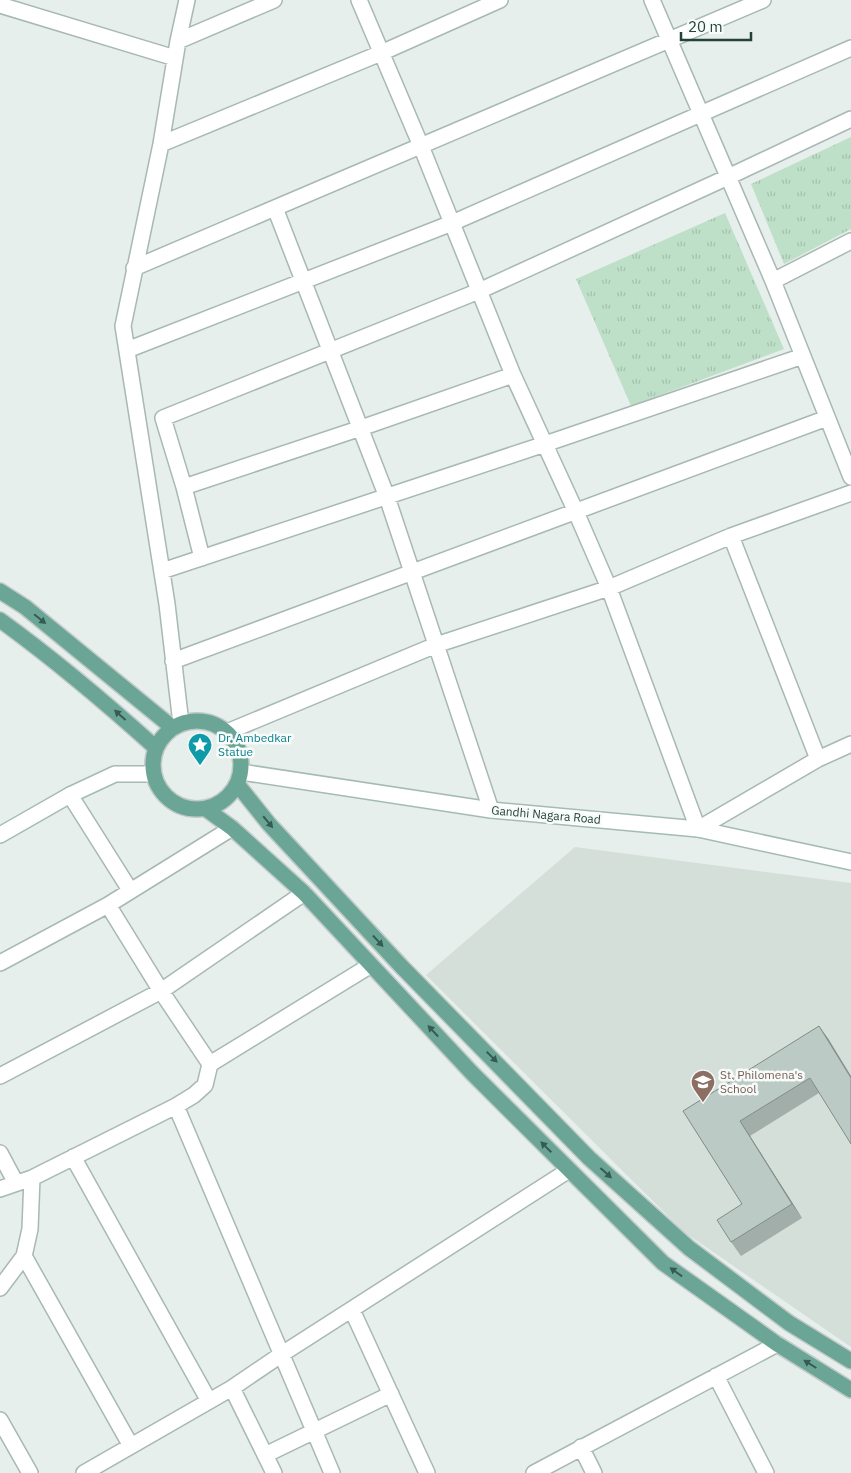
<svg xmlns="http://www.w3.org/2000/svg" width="851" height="1473" viewBox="0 0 851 1473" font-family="'IBM Plex Sans',sans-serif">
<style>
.built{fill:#d4dfda}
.park{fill:url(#park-tufts)}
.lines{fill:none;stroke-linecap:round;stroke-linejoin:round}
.street-casing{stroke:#a8b8b2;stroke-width:18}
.secondary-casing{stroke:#a4bbb3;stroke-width:18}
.primary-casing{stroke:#c2cac8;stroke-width:18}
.street{stroke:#fff;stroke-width:15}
.secondary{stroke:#fff;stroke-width:15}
.primary{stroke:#6aa596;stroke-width:15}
.wall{fill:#a1aea9}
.shaded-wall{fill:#838d89}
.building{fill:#bbcac4;stroke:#838d89}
.oneway{fill:#365b51}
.labels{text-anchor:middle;stroke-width:5;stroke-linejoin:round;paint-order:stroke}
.culture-label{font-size:12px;fill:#0d838f;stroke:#f7fbf9;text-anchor:start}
.street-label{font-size:12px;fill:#24423a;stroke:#f7fbf9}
.education-label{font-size:12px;fill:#785e54;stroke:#f7fbf9;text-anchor:start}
</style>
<defs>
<pattern id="park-tufts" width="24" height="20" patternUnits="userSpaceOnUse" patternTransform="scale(1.25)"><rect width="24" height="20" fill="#bfe0c8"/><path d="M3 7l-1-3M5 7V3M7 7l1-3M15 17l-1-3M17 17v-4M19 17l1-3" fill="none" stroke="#a4c1ad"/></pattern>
</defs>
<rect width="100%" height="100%" fill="#e6efeb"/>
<!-- built -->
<path class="built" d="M 575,847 L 851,883 L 851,1347 L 684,1232 L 426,975 Z"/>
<!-- park -->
<path class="park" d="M 851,137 L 851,229 L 784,264 L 751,184 Z
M 725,213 L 784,349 L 631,406 L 576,279 Z"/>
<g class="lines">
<defs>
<path id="street" d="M 359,0 L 421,146 L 513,375 L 576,512 L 609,588 L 698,829 L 818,759 L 851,744
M 652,0 L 773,281 L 851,477
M 0,5 L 175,58
M 178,41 L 274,0
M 161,144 L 381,53 L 500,0
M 275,208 L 387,497 L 491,810
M 134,268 L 763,0
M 773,281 L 851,241
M 127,350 L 452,223 L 851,48
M 184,487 L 163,418 L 479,291 L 728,177 L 851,119
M 731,536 L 818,759
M 202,558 L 184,487 L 361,428 L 513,375
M 162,571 L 545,444 L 803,356
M 173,661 C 390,579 609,500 827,418
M 181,724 L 167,604 L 123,326 L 161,144 L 178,41 L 187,0
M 227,732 L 436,645 L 609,588 L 731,536 L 851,493
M 70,795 L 130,890
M 108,905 L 161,991 L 210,1064
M 0,963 L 108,905 L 232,828
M 0,1076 L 161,991 L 304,893
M 176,1106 L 332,1473
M 0,1153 L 16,1183
M 73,1157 L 209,1401
M 0,1189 L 32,1178 L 176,1106 L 194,1095 L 205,1085 L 210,1064 L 371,965
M 24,1256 L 131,1446
M 0,1288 L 24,1256 L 30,1229 L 32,1178
M 352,1310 L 427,1473
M 716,1376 L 766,1473
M 232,1388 L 274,1473
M 0,1420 L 30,1473
M 581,1447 L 594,1473
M 265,1455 L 391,1394
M 84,1473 L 232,1388 L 282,1354 L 569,1170
M 534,1473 L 777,1344"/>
<path id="secondary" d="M 241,772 L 491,810 L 698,829 L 851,862
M 0,835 L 70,795 L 115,774 L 153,774"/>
<path id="primary" d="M 0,591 L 25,607 L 173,728
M 0,620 C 54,659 106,703 156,748
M153 765a44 44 0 1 1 88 0a44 44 0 1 1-88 0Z
M 237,784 L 269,824 L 401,966 L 589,1158 L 689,1248 L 789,1323 L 851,1361
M 206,809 L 232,828 L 304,893 L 472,1073 L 663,1263 L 777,1344 L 851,1390"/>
</defs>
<!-- street casing -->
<use href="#street" class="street-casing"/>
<!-- secondary casing -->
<use href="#secondary" class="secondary-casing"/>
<!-- primary casing -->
<use href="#primary" class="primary-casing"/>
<!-- street -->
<use href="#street" class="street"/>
<!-- secondary -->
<use href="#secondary" class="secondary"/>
<!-- primary -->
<use href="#primary" class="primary"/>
</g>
<!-- wall -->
<path class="wall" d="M 819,1026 L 829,1040 L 819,1093 L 750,1136 L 802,1218 L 741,1256 L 731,1242 L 742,1204 L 683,1111 Z"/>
<!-- shaded-wall -->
<path class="shaded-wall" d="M 819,1026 L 829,1040 L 851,1076 L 851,1078 Z
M 740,1121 L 750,1136 L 802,1218 L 792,1204 Z"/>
<!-- building -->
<path class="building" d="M 819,1026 L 851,1078 L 851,1144 L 810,1078 L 740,1121 L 792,1204 L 731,1242 L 717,1220 L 742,1204 L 683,1111 Z"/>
<!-- one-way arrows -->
<defs><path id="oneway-solid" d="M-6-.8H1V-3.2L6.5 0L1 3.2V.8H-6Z" transform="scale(1.25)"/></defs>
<g class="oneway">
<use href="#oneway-solid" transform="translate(40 619) rotate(39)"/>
<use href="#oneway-solid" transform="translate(120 715) rotate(-138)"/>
<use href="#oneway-solid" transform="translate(268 822) rotate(50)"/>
<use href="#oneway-solid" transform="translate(378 941) rotate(47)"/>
<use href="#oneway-solid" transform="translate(433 1031) rotate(-133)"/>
<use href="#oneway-solid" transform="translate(492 1057) rotate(45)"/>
<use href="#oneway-solid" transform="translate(546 1147) rotate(-135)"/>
<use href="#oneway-solid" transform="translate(606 1173) rotate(42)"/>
<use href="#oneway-solid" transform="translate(676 1272) rotate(-144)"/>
<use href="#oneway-solid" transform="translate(810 1364) rotate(-148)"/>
</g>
<!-- icons -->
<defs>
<symbol id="sight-pin" viewBox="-11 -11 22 30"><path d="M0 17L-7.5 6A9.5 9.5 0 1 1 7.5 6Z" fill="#0f9aa8" stroke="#f7fbf9"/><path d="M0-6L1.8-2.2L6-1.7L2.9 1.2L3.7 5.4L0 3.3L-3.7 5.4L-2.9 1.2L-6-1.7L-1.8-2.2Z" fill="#fff"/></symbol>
<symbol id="school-pin" viewBox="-11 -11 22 30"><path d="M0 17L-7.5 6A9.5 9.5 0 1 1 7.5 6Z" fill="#8d6e63" stroke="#f7fbf9"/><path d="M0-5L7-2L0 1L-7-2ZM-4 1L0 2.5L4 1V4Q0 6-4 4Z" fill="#fff"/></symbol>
</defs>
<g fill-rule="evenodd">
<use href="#sight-pin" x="186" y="731" width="28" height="38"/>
<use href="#school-pin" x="689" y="1068" width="28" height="38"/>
</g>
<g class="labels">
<!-- culture labels -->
<g class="culture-label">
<text x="218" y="742">Dr. Ambedkar<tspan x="218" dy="14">Statue</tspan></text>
</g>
<!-- street labels -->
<g class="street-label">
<text transform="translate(546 815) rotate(5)" y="4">Gandhi Nagara Road</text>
</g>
<!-- education labels -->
<g class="education-label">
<text x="720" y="1079">St. Philomena's<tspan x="720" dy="14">School</tspan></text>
</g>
</g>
<!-- scale -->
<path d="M681 32v8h70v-8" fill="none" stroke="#24423a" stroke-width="2.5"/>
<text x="688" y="32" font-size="15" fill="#24423a" stroke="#f7fbf9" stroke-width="4" paint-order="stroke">20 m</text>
</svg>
